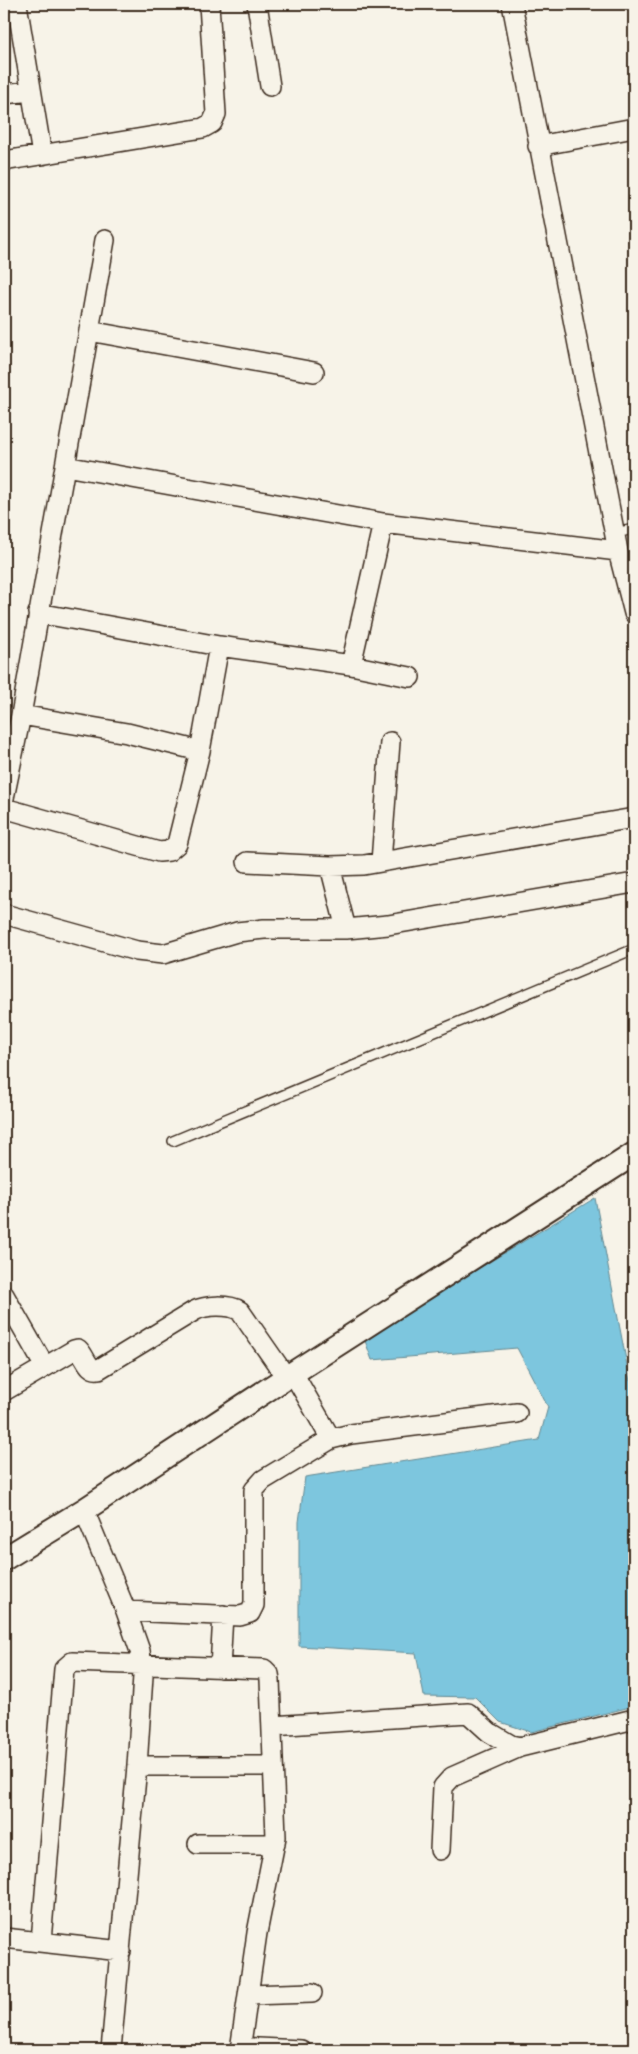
<svg xmlns="http://www.w3.org/2000/svg" width="638" height="2054" viewBox="0 0 638 2054" font-family="Dekko,sans-serif">
<style>
.water{fill:#7dc6de;stroke:#638891}
.lines{fill:none;stroke-linecap:round;stroke-linejoin:round}
.service-casing{stroke:#3b2a1e;stroke-width:12}
.minor-casing{stroke:#3b2a1e;stroke-width:22}
.tertiary-casing{stroke:#3b2a1e;stroke-width:26}
.service{stroke:#f7f3e8;stroke-width:9}
.minor{stroke:#f7f3e8;stroke-width:19}
.tertiary{stroke:#f7f3e8;stroke-width:22}
</style>
<rect width="100%" height="100%" fill="#f7f3e8"/>
<filter id="ink" filterUnits="userSpaceOnUse"><feTurbulence type="fractalNoise" baseFrequency=".02" numOctaves="2"/><feDisplacementMap in="SourceGraphic" scale="10" xChannelSelector="R" yChannelSelector="G"/><feConvolveMatrix kernelMatrix="1 2 1 2 8 2 1 2 1" color-interpolation-filters="sRGB"/></filter>
<g filter="url(#ink)">
<!-- water -->
<path class="water" d="M 595,1198 L 630,1381 L 634,1381 L 634,1706 L 531,1732 L 500,1722 L 475,1697 L 424,1696 L 416,1653 L 299,1646 L 299,1522 L 305,1477 L 539,1440 L 548,1407 L 517,1348 L 372,1360 L 364,1338 Z"/>
<g class="lines">
<defs>
<path id="service" d="M 615,533 L 634,529
M 173,1141 L 634,949"/>
<path id="minor" d="M 17,4 L 42,155
M 257,4 L 270,86
M 512,4 L 618,551 L 634,613
M 4,94 L 31,91
M 538,146 L 634,128
M 4,161 L 203,128 L 212,123 L 216,114 L 209,4
M 89,331 L 314,372
M 65,466 L 383,523 L 618,551
M 38,613 L 219,646 L 351,665 L 410,677
M 351,665 L 383,523
M 21,715 L 127,733 L 200,751
M 4,798 L 21,715 L 105,240
M 4,808 L 159,852 L 169,851 L 177,844 L 200,751 L 219,646
M 247,862 L 330,866 L 364,865 L 634,818
M 381,862 L 390,742
M 330,866 L 346,929
M 4,914 L 137,951 L 163,954 L 237,932 L 264,929 L 346,929 L 388,925 L 634,883
M 4,1295 L 45,1367
M 293,1373 L 331,1439
M 4,1391 L 74,1350 L 78,1349 C 86,1356 87,1371 99,1369 L 194,1311 C 205,1305 229,1304 240,1311 L 286,1377
M 84,1510 L 126,1611 L 140,1651 L 143,1676 L 137,1766 L 111,2050
M 126,1611 L 240,1616 L 250,1613 L 254,1605 L 254,1490 L 263,1480 L 321,1445 L 331,1439 L 351,1434 L 517,1413
M 220,1668 L 223,1615
M 272,1726 L 468,1713 L 489,1732 L 511,1745 L 520,1747 L 634,1719
M 137,1766 L 273,1766
M 198,1844 L 275,1844
M 440,1850 L 443,1787 L 452,1777 L 520,1747
M 4,1938 L 121,1951
M 41,1941 L 64,1669 L 72,1662 L 264,1669 L 269,1674 L 270,1680 L 276,1837 L 257,1933 L 240,2050
M 248,1995 L 312,1993
M 240,2047 L 301,2050"/>
<path id="tertiary" d="M 4,1559 L 84,1510 L 293,1373 L 634,1154"/>
</defs>
<!-- service casing -->
<use href="#service" class="service-casing"/>
<!-- minor casing -->
<use href="#minor" class="minor-casing"/>
<!-- tertiary casing -->
<use href="#tertiary" class="tertiary-casing"/>
<!-- service -->
<use href="#service" class="service"/>
<!-- minor -->
<use href="#minor" class="minor"/>
<!-- tertiary -->
<use href="#tertiary" class="tertiary"/>
</g>
</g>
<!-- margin -->
<rect width="638" height="2054" fill="none" stroke="#f7f3e8" stroke-width="20"/>
<rect x="10" y="10" width="618" height="2034" fill="none" stroke="#3b2a1e" stroke-width="2" filter="url(#ink)"/>
</svg>
